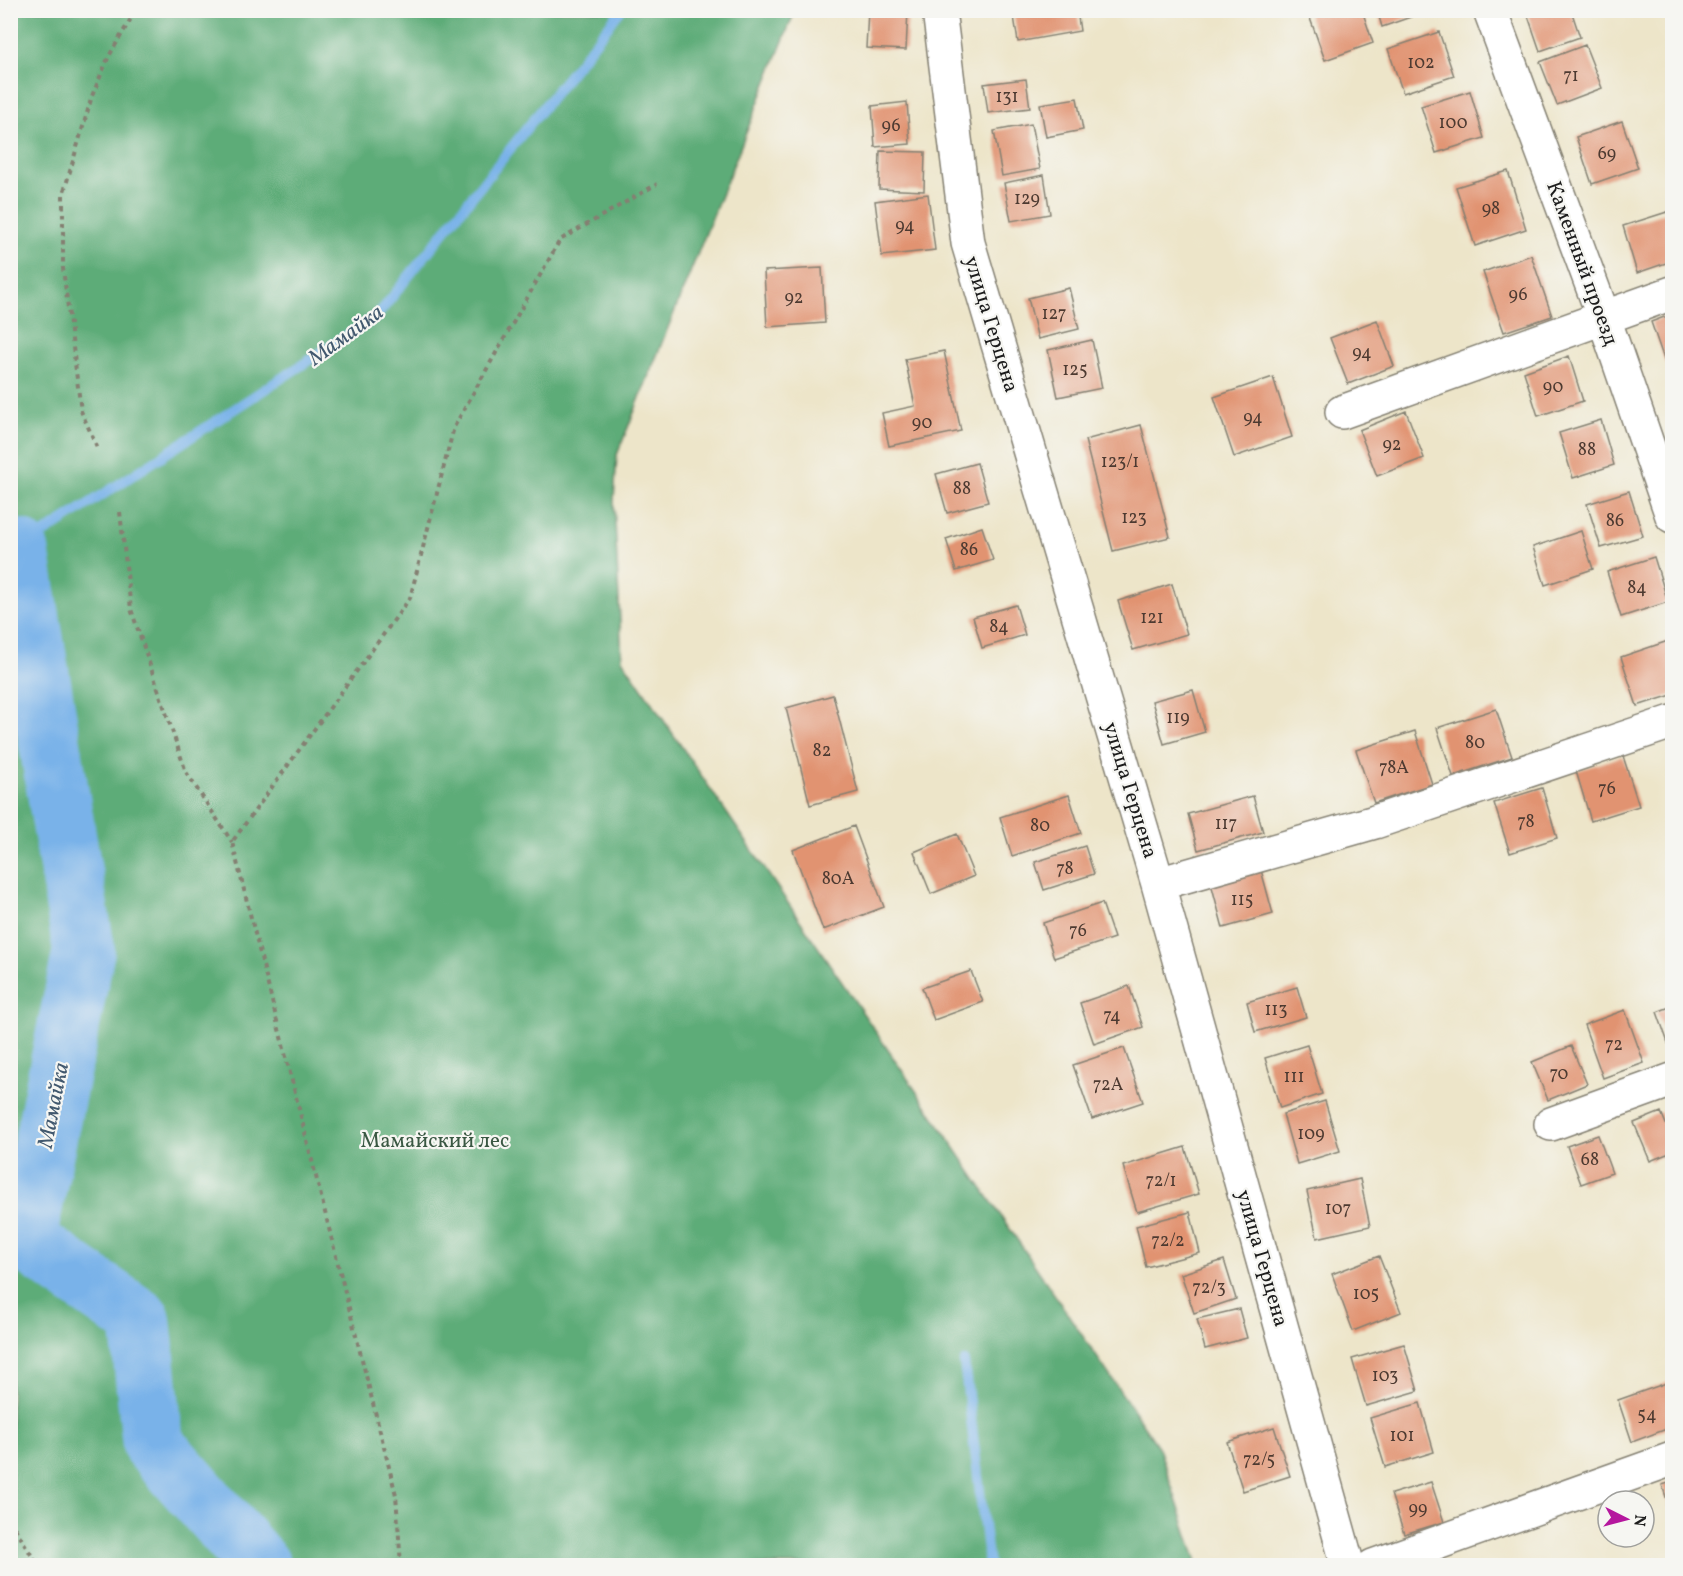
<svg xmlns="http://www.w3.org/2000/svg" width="1683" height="1576" viewBox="0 0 1683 1576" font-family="Vollkorn,serif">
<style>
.forest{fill:#5dac78;stroke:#3c644a;stroke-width:1.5}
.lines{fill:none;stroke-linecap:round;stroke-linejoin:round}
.stream{stroke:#79b2e9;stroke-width:10}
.river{stroke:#79b2e9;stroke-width:62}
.building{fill:#e19371}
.minor-casing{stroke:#848072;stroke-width:36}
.path{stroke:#848072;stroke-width:4;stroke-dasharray:4.5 4.5;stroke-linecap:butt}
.minor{stroke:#fff;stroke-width:33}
.labels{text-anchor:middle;stroke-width:4.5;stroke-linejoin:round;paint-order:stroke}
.number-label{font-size:18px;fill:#4d3a31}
.street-label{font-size:21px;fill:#1c1c1c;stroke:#f6f6f2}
.park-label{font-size:21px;fill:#3a5843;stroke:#f6f6f2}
.water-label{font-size:22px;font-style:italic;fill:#41586e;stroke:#f6f6f2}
</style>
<rect width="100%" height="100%" fill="#f6f6f2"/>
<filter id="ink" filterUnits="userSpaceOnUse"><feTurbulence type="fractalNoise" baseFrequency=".0167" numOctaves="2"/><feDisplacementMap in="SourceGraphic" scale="12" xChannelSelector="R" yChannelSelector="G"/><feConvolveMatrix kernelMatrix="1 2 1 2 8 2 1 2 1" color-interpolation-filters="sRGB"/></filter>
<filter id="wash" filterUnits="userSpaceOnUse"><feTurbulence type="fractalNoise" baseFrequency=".008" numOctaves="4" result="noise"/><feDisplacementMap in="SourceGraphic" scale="24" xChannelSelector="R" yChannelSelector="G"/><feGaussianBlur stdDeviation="1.35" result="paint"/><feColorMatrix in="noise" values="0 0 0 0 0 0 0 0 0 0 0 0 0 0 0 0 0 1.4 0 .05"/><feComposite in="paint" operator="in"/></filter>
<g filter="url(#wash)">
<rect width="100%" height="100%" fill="#ede5c9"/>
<!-- forest -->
<path class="forest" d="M 11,10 L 795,11 L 617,455 L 614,501 L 622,659 L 1159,1448 L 1198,1565 L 11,1565 Z"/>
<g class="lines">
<!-- stream -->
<path class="stream" d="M 10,535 L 18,550 L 377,316 L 621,10
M 964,1362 L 989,1566"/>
<!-- river -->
<path class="river" d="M 18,550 L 84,950 L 25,1240 L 140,1320 L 153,1444 L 260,1566"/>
</g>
<g id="blocks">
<!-- building -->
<path class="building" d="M 868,10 L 908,10 L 906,50 L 866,48 Z
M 1013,10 L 1077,10 L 1080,31 L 1018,42 Z
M 1307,10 L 1362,10 L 1373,43 L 1325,60 Z
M 1377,10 L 1428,10 L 1428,11 L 1382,27 Z
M 1526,10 L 1571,10 L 1580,37 L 1540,51 Z
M 1439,32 L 1454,76 L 1403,93 L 1388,49 Z
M 1585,45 L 1602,88 L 1557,105 L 1540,62 Z
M 1026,79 L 1030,108 L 988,113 L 984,84 Z
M 1470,91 L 1484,138 L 1436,153 L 1421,106 Z
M 1077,98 L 1083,130 L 1046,137 L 1040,104 Z
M 907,102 L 910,144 L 875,147 L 872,106 Z
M 1622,121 L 1638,168 L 1592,184 L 1576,137 Z
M 1031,124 L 1040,169 L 1002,176 L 994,131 Z
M 880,151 L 925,152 L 924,191 L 879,189 Z
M 1508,171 L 1526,229 L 1475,246 L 1456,187 Z
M 1044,175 L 1050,214 L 1011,221 L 1004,183 Z
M 928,194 L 935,250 L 882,256 L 875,201 Z
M 1667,212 L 1672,227 L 1672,261 L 1637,273 L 1623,226 Z
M 1531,255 L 1552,316 L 1504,332 L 1483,272 Z
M 822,268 L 825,323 L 767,327 L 764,271 Z
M 1069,288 L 1079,329 L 1038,339 L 1028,298 Z
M 1672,314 L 1672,369 L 1668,371 L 1651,322 Z
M 1377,320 L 1394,366 L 1348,384 L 1330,338 Z
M 1092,340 L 1102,388 L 1058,397 L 1048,350 Z
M 944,351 L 961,431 L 889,446 L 882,413 L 915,406 L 905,359 Z
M 1569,356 L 1583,401 L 1538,416 L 1524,372 Z
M 1273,377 L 1292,437 L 1234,457 L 1214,397 Z
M 1406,411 L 1424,458 L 1377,476 L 1359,430 Z
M 1601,420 L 1614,465 L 1573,478 L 1559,433 Z
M 1141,425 L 1170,537 L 1113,551 L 1085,440 Z
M 977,463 L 988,502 L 947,513 L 936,474 Z
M 1629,491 L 1643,536 L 1601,548 L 1587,504 Z
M 982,527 L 993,560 L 956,571 L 946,539 Z
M 1581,531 L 1593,569 L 1545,585 L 1533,547 Z
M 1654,557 L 1668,602 L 1621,617 L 1607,572 Z
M 1172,584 L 1187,634 L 1133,650 L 1118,601 Z
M 1016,605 L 1025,635 L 982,648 L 973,617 Z
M 1668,641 L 1672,654 L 1672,695 L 1637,706 L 1621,657 Z
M 1193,690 L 1205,732 L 1164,744 L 1152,701 Z
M 833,695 L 858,792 L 810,805 L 786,708 Z
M 1496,709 L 1512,757 L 1453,776 L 1437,728 Z
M 1415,731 L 1432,784 L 1374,803 L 1356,750 Z
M 1623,756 L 1639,806 L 1591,821 L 1576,771 Z
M 1542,788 L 1557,838 L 1510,853 L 1494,803 Z
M 1069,795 L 1081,833 L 1012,856 L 1000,817 Z
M 1253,796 L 1263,832 L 1198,850 L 1188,814 Z
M 854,826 L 884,907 L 823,930 L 793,850 Z
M 957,834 L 974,876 L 931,894 L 914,852 Z
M 1085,846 L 1094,874 L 1044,890 L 1035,862 Z
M 1261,870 L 1273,914 L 1223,928 L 1211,883 Z
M 1102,903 L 1114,938 L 1054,958 L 1043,923 Z
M 971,971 L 983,1002 L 934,1020 L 922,988 Z
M 1129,986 L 1143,1027 L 1094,1044 L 1080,1003 Z
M 1297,987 L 1306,1017 L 1255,1032 L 1247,1002 Z
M 1672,1006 L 1672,1054 L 1657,1012 Z
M 1625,1010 L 1644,1063 L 1603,1078 L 1584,1025 Z
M 1307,1045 L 1322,1094 L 1280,1108 L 1265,1058 Z
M 1571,1046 L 1587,1084 L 1548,1100 L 1532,1062 Z
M 1124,1048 L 1143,1102 L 1092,1119 L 1073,1065 Z
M 1325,1101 L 1340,1151 L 1297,1164 L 1283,1114 Z
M 1661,1112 L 1672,1139 L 1672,1152 L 1650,1161 L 1634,1123 Z
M 1598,1135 L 1612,1173 L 1581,1184 L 1567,1146 Z
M 1185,1147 L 1199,1194 L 1137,1212 L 1123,1166 Z
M 1360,1179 L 1370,1226 L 1317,1238 L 1307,1191 Z
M 1190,1212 L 1200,1253 L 1146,1267 L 1136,1226 Z
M 1379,1256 L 1401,1312 L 1353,1331 L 1332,1274 Z
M 1224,1260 L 1236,1299 L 1194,1313 L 1181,1274 Z
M 1239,1309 L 1247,1338 L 1205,1349 L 1197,1319 Z
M 1404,1344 L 1418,1391 L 1366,1406 L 1352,1359 Z
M 1672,1381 L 1672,1427 L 1632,1442 L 1618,1400 Z
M 1420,1403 L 1434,1452 L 1385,1467 L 1370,1418 Z
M 1274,1427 L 1290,1476 L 1243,1491 L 1227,1442 Z
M 1431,1482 L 1444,1522 L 1404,1534 L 1391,1494 Z
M 1672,1482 L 1672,1515 L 1662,1485 Z"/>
</g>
</g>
<g filter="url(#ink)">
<use href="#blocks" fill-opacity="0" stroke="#848072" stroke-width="1.5"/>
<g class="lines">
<defs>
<path id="minor" d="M 939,10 L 968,243 L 1158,884 L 1348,1566
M 1490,10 L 1604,318 L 1672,516
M 1342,412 L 1672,293
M 1158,884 L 1375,822 L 1672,722
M 1551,1124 L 1672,1080
M 1373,1566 L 1672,1459"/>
</defs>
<!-- minor casing -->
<use href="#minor" class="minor-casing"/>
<!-- path -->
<path class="path" d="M 97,447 L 81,411 L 63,268 L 63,195 L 92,96 L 109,56 L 136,10
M 120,512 L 131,609 L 186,772 L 232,842
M 10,1520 L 38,1566
M 401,1566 L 396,1495 L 232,842 L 410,598 L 454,427 L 560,240 L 657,184"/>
<!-- minor -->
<use href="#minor" class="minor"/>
</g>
</g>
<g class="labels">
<!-- number labels -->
<g class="number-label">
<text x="1421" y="68">102</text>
<text x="1571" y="81">71</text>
<text x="1007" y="102">131</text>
<text x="1453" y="128">100</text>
<text x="891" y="131">96</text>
<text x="1607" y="159">69</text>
<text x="1027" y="204">129</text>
<text x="1491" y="214">98</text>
<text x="905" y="231">94</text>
<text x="1518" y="300">96</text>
<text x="794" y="303">92</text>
<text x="1054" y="319">127</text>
<text x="1362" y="358">94</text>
<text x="1075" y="375">125</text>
<text x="1553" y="392">90</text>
<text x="1253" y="423">94</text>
<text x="922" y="428">90</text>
<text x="1392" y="450">92</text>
<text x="1587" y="455">88</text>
<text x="1120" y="467">123/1</text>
<text x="962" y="494">88</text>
<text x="1134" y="523">123</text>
<text x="1615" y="526">86</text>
<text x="969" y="555">86</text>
<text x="1637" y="593">84</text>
<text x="1152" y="623">121</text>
<text x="999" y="632">84</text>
<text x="1178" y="723">119</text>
<text x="1475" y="748">80</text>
<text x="822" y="756">82</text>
<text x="1394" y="773">78А</text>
<text x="1607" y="794">76</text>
<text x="1526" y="827">78</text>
<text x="1226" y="829">117</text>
<text x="1040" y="831">80</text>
<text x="1065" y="874">78</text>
<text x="838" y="884">80А</text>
<text x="1242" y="905">115</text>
<text x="1078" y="936">76</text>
<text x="1276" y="1015">113</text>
<text x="1112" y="1021">74</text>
<text x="1614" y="1050">72</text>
<text x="1559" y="1079">70</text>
<text x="1294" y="1082">111</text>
<text x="1108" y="1090">72А</text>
<text x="1311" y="1139">109</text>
<text x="1590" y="1165">68</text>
<text x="1161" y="1186">72/1</text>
<text x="1338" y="1214">107</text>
<text x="1168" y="1246">72/2</text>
<text x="1209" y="1293">72/3</text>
<text x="1366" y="1299">105</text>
<text x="1385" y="1381">103</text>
<text x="1647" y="1420">54</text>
<text x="1402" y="1441">101</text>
<text x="1259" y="1465">72/5</text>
<text x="1418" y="1514">99</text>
</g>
<!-- street labels -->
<g class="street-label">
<text transform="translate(1583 263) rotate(70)" y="7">Каменный проезд</text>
<text transform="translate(992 324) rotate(73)" y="7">улица Герцена</text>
<text transform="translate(1131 790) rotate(73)" y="7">улица Герцена</text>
<text transform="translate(1263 1258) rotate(74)" y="7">улица Герцена</text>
</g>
<!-- park labels -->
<g class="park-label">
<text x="435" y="1147">Мамайский лес</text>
</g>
<!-- water labels -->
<g class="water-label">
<text transform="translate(345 334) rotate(-36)" y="8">Мамайка</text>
<text transform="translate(52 1105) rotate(-79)" y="8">Мамайка</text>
</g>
</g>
<!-- margin -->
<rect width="1683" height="1576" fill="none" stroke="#f6f6f2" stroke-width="36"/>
<!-- north arrow -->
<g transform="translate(1626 1519) rotate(96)"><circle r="28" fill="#f6f6f2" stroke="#9f9f9c" stroke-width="1.5"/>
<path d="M0-4.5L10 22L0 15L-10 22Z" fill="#b5179e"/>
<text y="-9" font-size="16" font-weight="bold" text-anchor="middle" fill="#1c1c1c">N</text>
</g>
</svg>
